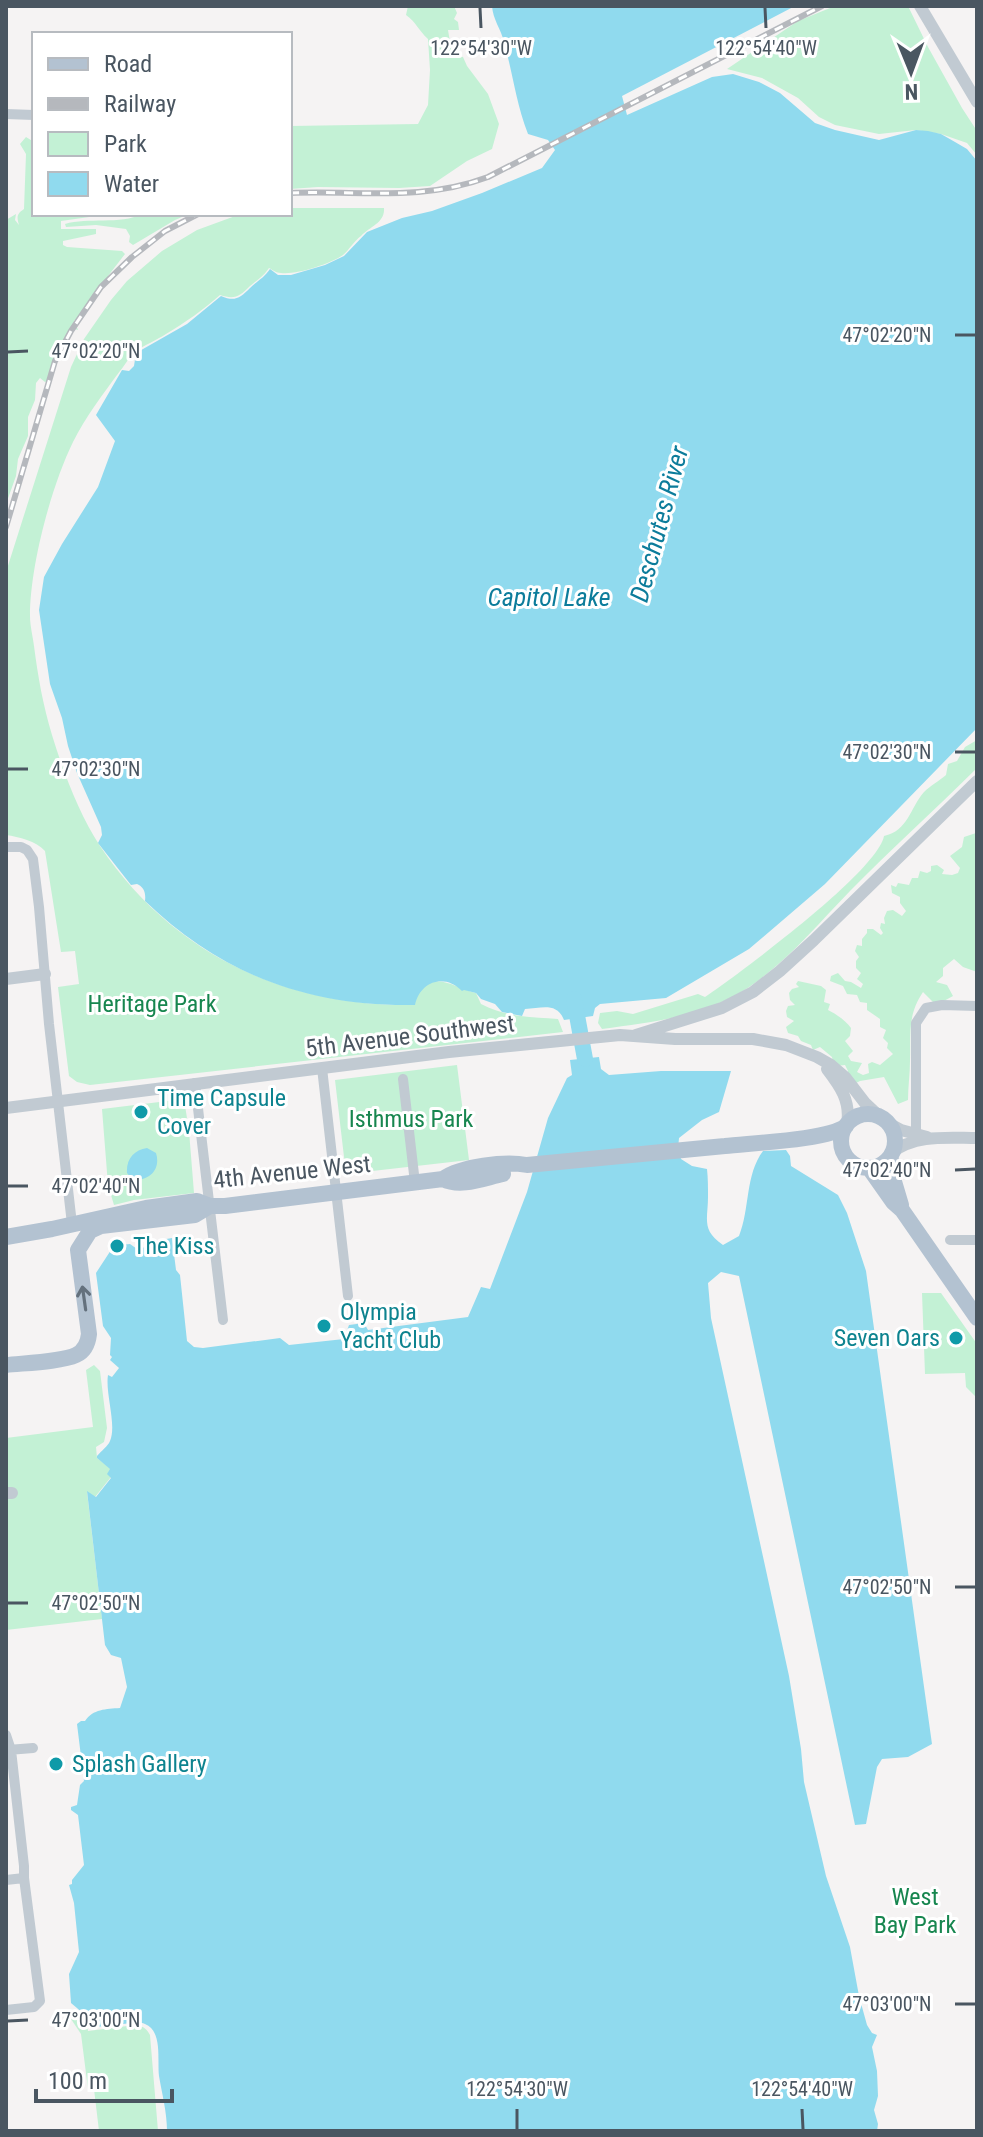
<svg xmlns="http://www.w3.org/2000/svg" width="983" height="2137" viewBox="0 0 983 2137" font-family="'Roboto Condensed',sans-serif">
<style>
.green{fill:#c3f1d5}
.water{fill:#90daee}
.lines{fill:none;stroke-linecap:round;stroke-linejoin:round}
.river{stroke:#90daee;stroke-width:16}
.minor{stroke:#c1cad2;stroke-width:10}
.tertiary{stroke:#c1cad2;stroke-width:12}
.primary{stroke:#b3c2d1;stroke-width:16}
.rail-casing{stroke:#b5b8bd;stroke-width:6}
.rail{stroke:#fff;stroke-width:3;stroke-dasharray:9;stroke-linecap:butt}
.oneway{stroke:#64717d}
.ticks{fill:none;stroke:#4a5661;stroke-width:3}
.culture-dot{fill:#0f9aa8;stroke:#fff;stroke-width:3}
.labels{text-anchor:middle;stroke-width:6;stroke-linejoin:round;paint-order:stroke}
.park-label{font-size:24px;fill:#17864f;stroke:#fff}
.street-label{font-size:24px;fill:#4a5661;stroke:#fff}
.culture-label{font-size:24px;fill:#0d838f;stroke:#fff;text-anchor:start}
.water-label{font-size:26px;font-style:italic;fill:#0c7c9b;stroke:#fff}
.ticks-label{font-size:20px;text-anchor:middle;fill:#4a5661;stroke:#fff;stroke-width:6;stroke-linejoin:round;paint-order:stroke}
</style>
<rect width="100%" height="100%" fill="#f5f3f3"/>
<!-- green -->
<path class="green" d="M 408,6 L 454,6 L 457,13 L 454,19 L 458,22 L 459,30 L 448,30 L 452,54 L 463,57 L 467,66 L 488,94 L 499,124 L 492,149 L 467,161 L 430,186 L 399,188 L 318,187 L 290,189 L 290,126 L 418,124 L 428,105 L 430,70 L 428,39 C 419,31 416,22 406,15 Z
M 835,6 L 908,6 L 928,47 L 962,108 L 977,131 L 977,155 L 967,143 L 941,134 L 916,130 L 879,134 L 835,125 L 819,117 L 798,98 L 762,78 L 727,69 L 798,21 Z
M 26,137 L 34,142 L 34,214 L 110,214 L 61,221 L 61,229 L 96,229 L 96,234 L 63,241 L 63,245 L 67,247 L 122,251 L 125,254 L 108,276 L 110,282 L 98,287 L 98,295 L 87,303 L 87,312 L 80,322 L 74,320 L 78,330 L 75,329 L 66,335 L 69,340 L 66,354 L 57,361 L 52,380 L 45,382 L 40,378 L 36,383 L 35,400 L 28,417 L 28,436 L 18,459 L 16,476 L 6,504 L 6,220 L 16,214 L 15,220 L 19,225 C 17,218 16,214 24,209 L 26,154 L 20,144 Z
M 290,208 L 384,208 C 385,223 370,226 361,236 C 354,241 349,250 343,255 C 330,264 296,275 281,273 C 276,273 273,270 269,268 C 262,278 258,279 250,286 C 240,296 235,300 220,295 C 203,310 186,322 166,334 C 157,340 144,345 135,352 C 129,357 125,365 120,371 C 103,394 86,416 73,442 C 51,487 30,566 30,616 C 30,626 33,637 34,646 C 38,677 43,705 52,735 C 63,771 79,814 100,846 C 172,954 286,1007 414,1005 C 426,964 452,987 476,993 L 481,1004 C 507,1017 529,1017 558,1019 L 563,1032 L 90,1085 L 77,1082 L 69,1076 L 58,987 L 79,984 L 75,951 L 61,952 L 45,851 C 36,841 19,837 6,835 L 6,572 L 71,367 L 84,339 L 111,300 L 127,281 L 162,251 L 197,230 L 238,215 L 290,214 Z
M 142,214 L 189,214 L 175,220 L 133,245 L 129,242 L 130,236 L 126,229 L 96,225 L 66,227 L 65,224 C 88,217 120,225 142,214 Z
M 977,740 L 977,768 C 935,810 891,849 850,891 C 814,928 778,973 732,997 C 692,1018 646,1023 602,1029 L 598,1023 L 600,1013 L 617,1011 L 633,1014 L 698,994 L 705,997 C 740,973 877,872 884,836 C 908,831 910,808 924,792 C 930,786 939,781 946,775 L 948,764 L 957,761 L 965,747 Z
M 976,826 L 977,826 L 977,972 L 963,967 L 954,959 L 943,968 L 943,976 L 936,982 L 947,985 L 953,996 L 942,1002 L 933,1002 L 923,992 C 907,1016 911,1034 910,1061 C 910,1074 908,1087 908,1100 L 898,1104 L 884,1077 L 860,1081 L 854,1084 L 848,1078 L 848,1071 L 845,1065 L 836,1066 L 833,1063 L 832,1057 L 820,1047 L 813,1050 L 811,1045 L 801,1041 L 798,1036 L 788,1033 L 786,1027 L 794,1021 L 787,1017 L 786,1011 L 788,1006 L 795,1005 L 790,1000 L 789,993 L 792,989 L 799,987 L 796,984 L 798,981 L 821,986 L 826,990 L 824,1002 L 830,1004 L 828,1010 C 836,1014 845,1020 851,1028 L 850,1036 L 845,1041 L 853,1051 L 848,1056 L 851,1061 L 862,1063 L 857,1072 L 863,1075 L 869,1073 L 868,1064 L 872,1062 L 880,1065 L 893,1054 L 887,1048 L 888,1043 L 883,1038 L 886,1030 L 880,1027 L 880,1019 L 867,1010 L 867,1003 L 860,1002 L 857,995 L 847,994 L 843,986 L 830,981 L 831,976 L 838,973 L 845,981 L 851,982 L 861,988 L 863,984 L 857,979 L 861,973 L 856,968 L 856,961 L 859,957 L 855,951 L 857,945 L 862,946 L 862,939 L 867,933 L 867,929 L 873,929 L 881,935 L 883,933 L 880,928 L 881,923 L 885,924 L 884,918 L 887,911 L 893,910 L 902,916 L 906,911 L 900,903 L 900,897 L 892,893 L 891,885 L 896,887 L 898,883 L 909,885 L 912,878 L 918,878 L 920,871 L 927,873 L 931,871 L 931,866 L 937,865 L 944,870 L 942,874 L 952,875 L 958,873 L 960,868 L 950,856 L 962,847 L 964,837 L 976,833 Z
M 457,1065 L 469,1160 L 346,1174 L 335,1080 Z
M 184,1099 L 189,1131 L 194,1193 L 134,1200 L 114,1205 L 108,1185 L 102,1109 Z
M 922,1293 L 941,1293 L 977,1344 L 977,1398 L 966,1387 L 965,1373 L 925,1374 Z
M 94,1365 L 100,1371 L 107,1428 L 104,1442 L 96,1447 L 97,1458 L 111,1469 L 111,1477 L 95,1497 L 87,1492 L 102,1619 L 6,1630 L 6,1438 L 93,1427 L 86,1370 Z
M 77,2012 L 82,2017 L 81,2020 L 87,2024 L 88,2031 L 135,2025 C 143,2026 146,2028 150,2035 L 158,2131 L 99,2131 L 94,2089 L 88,2089 L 81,2034 L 71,2019 L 71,2013 Z"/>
<!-- water -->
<path class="water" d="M 492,6 L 795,6 L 622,96 L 627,115 L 712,77 L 733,74 L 759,82 L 780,93 L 815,123 L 835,130 L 879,140 L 916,130 L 928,131 L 941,134 L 955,142 L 967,149 L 977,161 L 977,728 L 825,884 L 749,949 L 666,998 L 600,1004 L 595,1008 L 593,1016 L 564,1020 C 557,1002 542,1008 525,1009 L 522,1016 L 502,1012 L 495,1004 L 481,999 L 476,993 L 464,990 L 462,991 C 445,973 420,981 415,1005 C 309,1007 222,975 145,901 C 146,893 144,887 137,884 L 131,885 L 98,843 L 102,835 L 101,827 L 77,773 L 68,746 L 62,718 L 50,684 L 39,610 L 44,577 L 62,544 L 98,487 L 115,441 L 96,415 L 122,370 L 129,371 L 134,366 L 136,353 L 187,324 L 221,296 C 235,302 240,298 250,288 C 257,281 264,278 270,269 L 278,275 L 291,275 L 325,265 L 344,256 L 367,232 L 402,218 L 432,211 L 482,193 L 542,168 L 555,150 L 548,140 L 528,134 C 516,103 513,74 504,42 C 501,29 493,20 492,6 Z
M 599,1057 L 601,1069 L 609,1075 L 661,1071 L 731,1071 L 719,1112 L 702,1120 L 679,1138 L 678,1149 L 681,1159 L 692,1166 L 707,1169 C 708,1178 708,1187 708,1197 C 708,1219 701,1230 723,1245 L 739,1236 C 750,1209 745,1175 763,1151 L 786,1150 L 790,1156 L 791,1166 L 838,1195 L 847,1213 L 866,1271 L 932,1744 L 908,1757 L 882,1759 L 877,1767 L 866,1824 L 855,1825 L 739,1276 L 721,1272 L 708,1283 L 711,1318 L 789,1676 L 801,1749 L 804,1782 L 826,1876 L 850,1947 L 859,1996 L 867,2025 L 872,2033 L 877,2035 L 872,2047 L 877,2071 L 878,2096 L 874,2110 L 878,2124 L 877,2131 L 167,2131 C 167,2112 162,2094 159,2076 C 157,2061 163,2031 145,2024 C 132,2018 108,2032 90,2024 L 94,2017 L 87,2011 L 84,2014 L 71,2003 L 69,1974 L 79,1952 L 74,1903 L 69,1885 L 72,1884 L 72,1880 L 84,1865 L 78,1815 L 71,1810 L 71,1807 L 77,1805 L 80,1785 L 84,1781 L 77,1724 L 81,1721 L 85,1721 C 93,1709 106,1709 120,1708 L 127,1687 L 121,1658 L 111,1655 L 105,1645 L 87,1491 L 96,1497 L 111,1478 L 107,1474 L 110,1469 L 97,1458 L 97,1456 C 101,1451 108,1446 110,1441 C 117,1425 105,1393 108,1375 L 112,1377 L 119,1368 L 110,1360 L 112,1357 L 110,1355 L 111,1338 L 103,1326 L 96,1273 L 111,1250 L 120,1245 L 130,1244 L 140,1251 L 149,1242 L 172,1238 L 176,1270 L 180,1275 L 187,1341 L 194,1347 L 203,1348 L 280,1338 L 289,1345 L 344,1339 L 349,1325 L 364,1323 L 368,1330 L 468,1317 L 481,1287 L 490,1289 L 527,1192 L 548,1118 L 567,1078 L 572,1075 L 570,1060 Z
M 147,1148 L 156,1153 C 161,1169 150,1181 133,1180 L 127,1173 C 126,1159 134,1150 147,1148 Z"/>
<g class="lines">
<!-- river -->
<path class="river" d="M 574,999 L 585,1059"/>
<!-- minor -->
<path class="minor" d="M 6,114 L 34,115
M 6,847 L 21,847 L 27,850 L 33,859 L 39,907 L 49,1024 L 72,1224
M 322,1068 L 348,1296
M 403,1079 L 415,1183
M 195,1083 L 223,1320
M 916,1134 L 916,1023 L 926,1008 L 942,1005 L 977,1006
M 950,1240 L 977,1240
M 6,1735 L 11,1750 L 24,1866 L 24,1878 L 40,2001 L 34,2007 L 6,2010
M 8,1750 L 33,1748
M 6,1880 L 24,1878"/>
<!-- tertiary -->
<path class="tertiary" d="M 920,6 L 977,102
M 6,979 L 45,974
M 636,1035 L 722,1008 L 753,992 L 780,971 L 814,940 L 977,781
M 827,1069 C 840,1086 851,1101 847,1124
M 6,1108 L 449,1052 L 620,1035 L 675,1039 L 753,1039 L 786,1045 L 817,1057 L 831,1065 L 845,1077 L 865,1103 L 881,1118
M 888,1123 L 901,1130 L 927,1137
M 891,1153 C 916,1134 947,1138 977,1138
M 6,1493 L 12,1493"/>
<!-- primary -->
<path class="primary" d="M841 1141a27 27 0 1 1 54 0a27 27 0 1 1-54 0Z
M 891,1155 L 890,1168 L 901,1205
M 869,1168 L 893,1202 L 902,1210 L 977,1318
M 443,1179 C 461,1188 484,1178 503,1174
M 6,1237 L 52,1229 L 146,1208 L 197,1201 L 210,1206 L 225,1206 L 443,1179 C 461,1166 505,1161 527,1165 C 593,1159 659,1152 725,1146 C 750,1143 829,1140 846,1126
M 6,1365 C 24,1363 61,1362 76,1355 C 85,1351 88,1343 89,1334 L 78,1250 L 90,1231 L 101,1226 L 195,1215 L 210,1206"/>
<defs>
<path id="rail" d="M 290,193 C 360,190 421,202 488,177 L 822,6
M 6,527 L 55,361 L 71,331 L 101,287 L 132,257 L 165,231 L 198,214"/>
</defs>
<!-- rail casing -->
<use href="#rail" class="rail-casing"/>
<!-- rail -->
<use href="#rail" class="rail"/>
</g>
<!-- one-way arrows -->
<defs><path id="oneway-shaft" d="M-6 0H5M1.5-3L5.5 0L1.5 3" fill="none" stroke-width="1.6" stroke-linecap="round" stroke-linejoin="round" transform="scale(2)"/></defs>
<use class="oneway" href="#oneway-shaft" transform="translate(84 1298) rotate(-98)"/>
<!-- ticks -->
<path class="ticks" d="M 480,8 L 481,28M 765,8 L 766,28M 955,335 L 975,335M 8,352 L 28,351M 955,752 L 975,752M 8,769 L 28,769M 955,1170 L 975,1169M 8,1186 L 28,1186M 955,1587 L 975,1587M 8,1603 L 28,1603M 955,2004 L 975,2004M 8,2021 L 28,2020M 517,2109 L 517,2129M 802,2109 L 803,2129"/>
<!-- markers -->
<g class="culture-dot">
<circle cx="141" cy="1112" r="8"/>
<circle cx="117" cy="1246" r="8"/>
<circle cx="324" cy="1326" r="8"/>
<circle cx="956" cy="1338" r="8"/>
<circle cx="56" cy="1764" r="8"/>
</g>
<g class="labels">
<!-- park labels -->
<g class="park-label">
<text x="152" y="1012">Heritage Park</text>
<text x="411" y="1127">Isthmus Park</text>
<text x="915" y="1905">West<tspan x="915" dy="28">Bay Park</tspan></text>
</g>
<!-- street labels -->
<g class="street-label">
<text transform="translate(410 1036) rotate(-7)" y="8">5th Avenue Southwest</text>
<text transform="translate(292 1172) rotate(-6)" y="8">4th Avenue West</text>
</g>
<!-- culture labels -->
<g class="culture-label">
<text x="157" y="1106">Time Capsule<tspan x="157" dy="28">Cover</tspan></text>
<text x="133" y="1254">The Kiss</text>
<text x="340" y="1320">Olympia<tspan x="340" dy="28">Yacht Club</tspan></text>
<text x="940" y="1346" text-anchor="end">Seven Oars</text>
<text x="72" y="1772">Splash Gallery</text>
</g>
<!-- water labels -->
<g class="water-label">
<text transform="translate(659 524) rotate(-75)" y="9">Deschutes River</text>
<text x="549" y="606">Capitol Lake</text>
</g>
</g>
<g class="ticks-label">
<text x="481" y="55">122°54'30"W</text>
<text x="766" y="55">122°54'40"W</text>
<text x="887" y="342">47°02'20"N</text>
<text x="96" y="358">47°02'20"N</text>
<text x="887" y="759">47°02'30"N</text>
<text x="96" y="776">47°02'30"N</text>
<text x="887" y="1177">47°02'40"N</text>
<text x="96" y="1193">47°02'40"N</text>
<text x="887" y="1594">47°02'50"N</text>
<text x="96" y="1610">47°02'50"N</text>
<text x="887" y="2011">47°03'00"N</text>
<text x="96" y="2027">47°03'00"N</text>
<text x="517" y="2096">122°54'30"W</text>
<text x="802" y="2096">122°54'40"W</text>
</g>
<!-- border -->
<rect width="983" height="2137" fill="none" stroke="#4a5661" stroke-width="16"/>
<!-- legend -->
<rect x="32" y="32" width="260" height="184" fill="#ffffff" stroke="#b7bbc0" stroke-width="2"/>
<rect x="48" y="58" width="40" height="12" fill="#b3c2d1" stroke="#b7bbc0" stroke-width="2"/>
<text x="104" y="72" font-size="24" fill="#4a5661">Road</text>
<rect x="48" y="98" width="40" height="12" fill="#b5b8bd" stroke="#b7bbc0" stroke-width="2"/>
<text x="104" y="112" font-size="24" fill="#4a5661">Railway</text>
<rect x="48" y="132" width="40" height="24" fill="#c3f1d5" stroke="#b7bbc0" stroke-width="2"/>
<text x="104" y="152" font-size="24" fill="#4a5661">Park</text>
<rect x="48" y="172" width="40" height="24" fill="#90daee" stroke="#b7bbc0" stroke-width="2"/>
<text x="104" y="192" font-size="24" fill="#4a5661">Water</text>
<!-- north arrow -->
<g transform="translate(911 72) rotate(179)" stroke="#ffffff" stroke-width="6" paint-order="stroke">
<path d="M0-6L14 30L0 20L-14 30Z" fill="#4a5661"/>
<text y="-12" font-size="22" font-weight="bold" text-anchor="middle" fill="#4a5661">N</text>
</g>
<!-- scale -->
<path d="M36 2089v12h136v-12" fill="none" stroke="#4a5661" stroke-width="4"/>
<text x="48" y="2089" font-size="24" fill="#4a5661" stroke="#ffffff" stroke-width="6" paint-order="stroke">100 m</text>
</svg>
